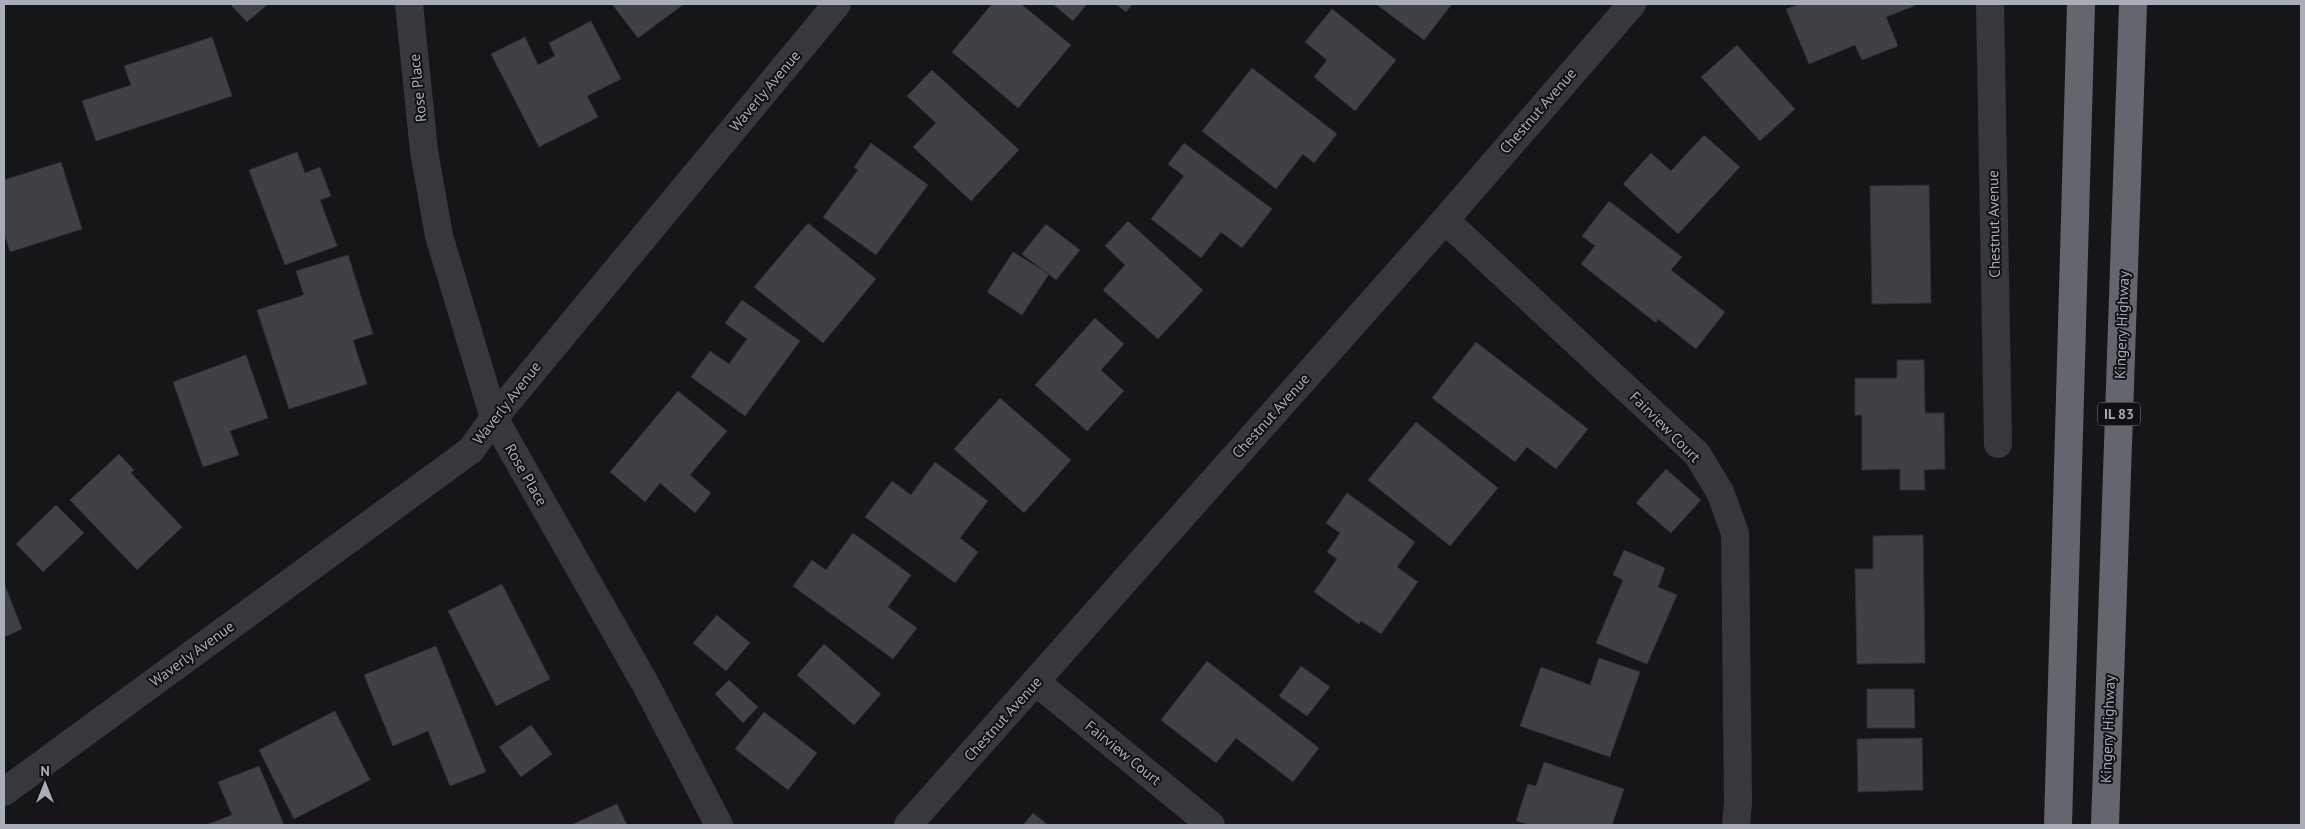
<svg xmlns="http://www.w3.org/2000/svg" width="2305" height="829" viewBox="0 0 2305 829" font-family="'PT Sans',sans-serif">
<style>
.building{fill:#404145;stroke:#303034}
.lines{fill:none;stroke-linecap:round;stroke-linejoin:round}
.street{stroke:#37383d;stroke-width:28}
.highway{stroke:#63666e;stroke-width:28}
.labels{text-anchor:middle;stroke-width:4;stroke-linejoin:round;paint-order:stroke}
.shield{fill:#111113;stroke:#7b7e86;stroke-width:1}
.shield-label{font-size:14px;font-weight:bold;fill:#a8adb8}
.street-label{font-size:15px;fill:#a8adb8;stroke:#111113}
</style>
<rect width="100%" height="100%" fill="#161618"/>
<!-- building -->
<path class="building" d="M 230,4 L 268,4 L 247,22 Z
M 612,4 L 684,4 L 638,38 Z
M 992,4 L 1021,4 L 1071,45 L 1018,108 L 952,52 Z
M 1053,4 L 1087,4 L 1073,21 Z
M 1116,4 L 1133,4 L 1126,12 Z
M 1376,4 L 1452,4 L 1424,40 Z
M 1800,4 L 1913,4 L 1914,6 L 1886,17 L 1898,46 L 1862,60 L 1855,45 L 1809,64 L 1786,9 Z
M 1332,9 L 1396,60 L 1355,111 L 1314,77 L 1327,60 L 1305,42 Z
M 591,21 L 621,79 L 587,96 L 598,117 L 539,147 L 491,54 L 525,37 L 538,65 L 555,56 L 549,43 Z
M 212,37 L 232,96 L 96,141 L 82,101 L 131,85 L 124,66 Z
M 1737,45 L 1795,109 L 1760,141 L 1701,77 Z
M 1252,68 L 1337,134 L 1314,163 L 1303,154 L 1276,189 L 1202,131 Z
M 932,70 L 1019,150 L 971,201 L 913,147 L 936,123 L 907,96 Z
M 1704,135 L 1740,167 L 1678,234 L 1623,184 L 1651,153 L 1671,171 Z
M 871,143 L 928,185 L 876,255 L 823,217 L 858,170 L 854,167 Z
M 1184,143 L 1272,209 L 1242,248 L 1221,232 L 1201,258 L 1151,219 L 1184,176 L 1168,164 Z
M 297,152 L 305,173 L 320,167 L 331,196 L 320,200 L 337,246 L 285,265 L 249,170 Z
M 61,162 L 82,229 L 10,252 L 4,232 L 4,180 Z
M 1929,185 L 1931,303 L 1872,304 L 1870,186 Z
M 1609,201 L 1682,257 L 1671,270 L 1725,312 L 1696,349 L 1658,319 L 1656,323 L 1581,264 L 1595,246 L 1582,236 Z
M 1128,221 L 1203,290 L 1158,339 L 1103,290 L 1125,265 L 1105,246 Z
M 808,223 L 876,279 L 823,343 L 754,287 Z
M 1046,224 L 1080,250 L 1056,280 L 1022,254 Z
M 1013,252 L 1049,274 L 1022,315 L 987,292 Z
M 348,255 L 373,334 L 353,340 L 367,384 L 289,409 L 257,310 L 304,295 L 296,271 Z
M 742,300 L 800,341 L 745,416 L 691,377 L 710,351 L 729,364 L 747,339 L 725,323 Z
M 1095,318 L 1124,344 L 1101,370 L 1124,391 L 1087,431 L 1035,385 Z
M 1476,342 L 1588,429 L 1556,469 L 1527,447 L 1515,462 L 1432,398 Z
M 246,355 L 268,418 L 230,431 L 239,455 L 203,467 L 173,382 Z
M 1897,360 L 1924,360 L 1925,413 L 1944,413 L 1945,469 L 1924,470 L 1925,490 L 1900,490 L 1900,469 L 1862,470 L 1862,415 L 1855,415 L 1855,378 L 1897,378 Z
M 678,391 L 727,431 L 690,475 L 711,493 L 695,513 L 660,483 L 645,502 L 610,472 Z
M 1000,398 L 1071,460 L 1024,513 L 954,449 Z
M 1416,422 L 1498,488 L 1450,546 L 1368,480 Z
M 119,454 L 134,470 L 131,473 L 182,527 L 137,570 L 70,500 Z
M 935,462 L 988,501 L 960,538 L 978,552 L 955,583 L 865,517 L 892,481 L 911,495 Z
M 1666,469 L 1701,500 L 1671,533 L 1636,503 Z
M 1347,493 L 1415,542 L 1397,567 L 1418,582 L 1381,634 L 1361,621 L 1359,624 L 1314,592 L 1337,559 L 1327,552 L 1340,533 L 1326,523 Z
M 56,505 L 84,533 L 43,572 L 16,544 Z
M 853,533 L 911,575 L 888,607 L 917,628 L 893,659 L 793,586 L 812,560 L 826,570 Z
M 1923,535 L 1925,663 L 1857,664 L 1855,569 L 1873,569 L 1873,536 Z
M 1624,550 L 1665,568 L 1658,587 L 1677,595 L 1647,664 L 1596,643 L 1623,580 L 1613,575 Z
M 4,583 L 22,629 L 4,637 Z
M 502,584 L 550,679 L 496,706 L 448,611 Z
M 717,615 L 750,643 L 726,671 L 693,643 Z
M 824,644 L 881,694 L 854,725 L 797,675 Z
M 436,646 L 486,772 L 450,786 L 428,731 L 393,746 L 364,675 Z
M 1599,658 L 1640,672 L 1610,757 L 1520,726 L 1541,667 L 1590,685 Z
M 1207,661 L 1319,748 L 1293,782 L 1236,738 L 1216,763 L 1161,720 Z
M 1301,666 L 1330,687 L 1307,716 L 1279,696 Z
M 729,680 L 758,707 L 743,723 L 715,694 Z
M 1867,689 L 1914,689 L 1915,728 L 1867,728 Z
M 335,711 L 370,780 L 294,819 L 259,750 Z
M 764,712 L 817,753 L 788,790 L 735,749 Z
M 531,725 L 552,754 L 521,777 L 499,747 Z
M 1922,738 L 1923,790 L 1858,792 L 1857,739 Z
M 1544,762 L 1624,789 L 1612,825 L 1530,825 L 1516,821 L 1528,784 L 1536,786 Z
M 259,766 L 284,825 L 206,825 L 232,815 L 218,782 Z
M 617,804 L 627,825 L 571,825 Z
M 1033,813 L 1048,825 L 1023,825 Z"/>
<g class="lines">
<!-- street -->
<path class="street" d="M 409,4 L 424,151 L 439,236 L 494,418 L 646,685 L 719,825
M 1990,4 L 1998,444
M 1445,220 L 1697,454 L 1720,492 L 1735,533 L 1738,802 L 1736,825
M 1036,682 L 1211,825
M 4,792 L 471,450 L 494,418 L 837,4
M 908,825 L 1445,220 L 1632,4"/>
<!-- highway -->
<path class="highway" d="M 2058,825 L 2081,4
M 2105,825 L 2133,4"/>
</g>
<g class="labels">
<!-- shield labels -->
<rect class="shield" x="2098" y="402.5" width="42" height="23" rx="4"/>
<g class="shield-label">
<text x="2119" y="419">IL 83</text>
</g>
<!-- street labels -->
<g class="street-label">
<text transform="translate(418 88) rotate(-96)" y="5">Rose Place</text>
<text transform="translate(765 91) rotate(-50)" y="5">Waverly Avenue</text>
<text transform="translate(1538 111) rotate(-49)" y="5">Chestnut Avenue</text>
<text transform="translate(1994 224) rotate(-91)" y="5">Chestnut Avenue</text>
<text transform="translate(2122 325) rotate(-88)" y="5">Kingery Highway</text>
<text transform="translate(507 403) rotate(-52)" y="5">Waverly Avenue</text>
<text transform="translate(1271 416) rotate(-48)" y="5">Chestnut Avenue</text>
<text transform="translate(1665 427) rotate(45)" y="5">Fairview Court</text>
<text transform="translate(526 475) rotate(60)" y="5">Rose Place</text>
<text transform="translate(192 654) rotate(-36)" y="5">Waverly Avenue</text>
<text transform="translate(1003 719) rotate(-48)" y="5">Chestnut Avenue</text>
<text transform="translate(2108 729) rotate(-88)" y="5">Kingery Highway</text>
<text transform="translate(1123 753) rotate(39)" y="5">Fairview Court</text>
</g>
</g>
<!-- border -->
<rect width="2305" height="829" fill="none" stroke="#a8adb8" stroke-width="10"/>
<!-- north arrow -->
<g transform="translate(45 784)" stroke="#111113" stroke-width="4" paint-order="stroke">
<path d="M0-4L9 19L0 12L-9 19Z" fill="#a8adb8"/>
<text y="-8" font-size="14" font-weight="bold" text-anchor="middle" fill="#a8adb8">N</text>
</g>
</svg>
